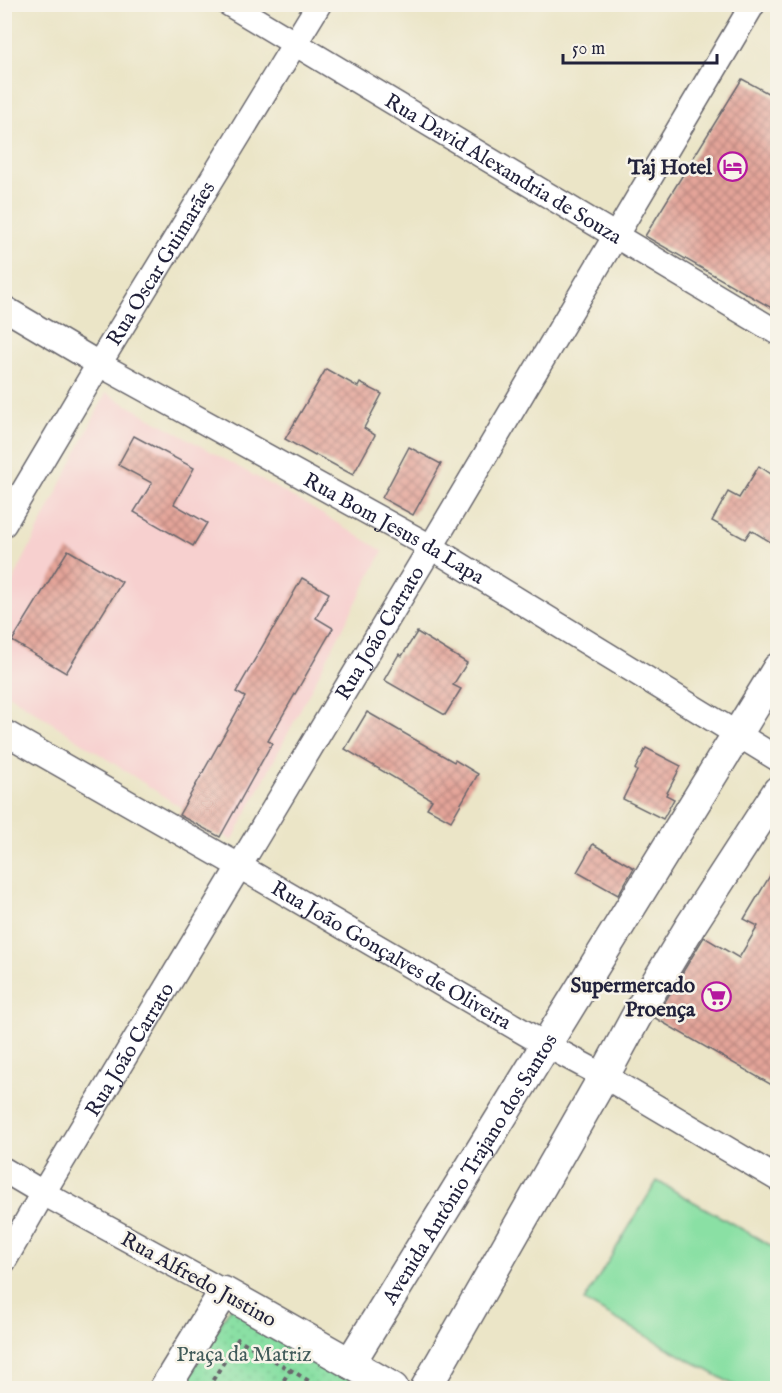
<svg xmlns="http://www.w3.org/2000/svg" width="782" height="1393" viewBox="0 0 782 1393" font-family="'IM FELL English',serif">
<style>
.built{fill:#f7d0cf}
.grass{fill:url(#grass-dots);stroke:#568170;stroke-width:1.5}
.pitch{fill:#8ae0a4;stroke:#568170;stroke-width:1.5}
.building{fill:url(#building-cross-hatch)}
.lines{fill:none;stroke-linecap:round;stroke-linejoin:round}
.minor-casing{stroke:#68666c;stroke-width:27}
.major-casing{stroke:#68666c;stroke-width:33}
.path{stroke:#68666c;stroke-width:4;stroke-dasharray:4.5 4.5;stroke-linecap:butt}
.minor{stroke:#fff;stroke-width:24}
.major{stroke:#fff;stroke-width:30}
.labels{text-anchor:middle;stroke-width:5;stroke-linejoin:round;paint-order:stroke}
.poi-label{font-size:21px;font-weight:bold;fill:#22223b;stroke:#f7f3e8;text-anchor:end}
.street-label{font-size:21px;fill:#22223b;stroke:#f7f3e8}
.park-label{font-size:21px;fill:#415b5a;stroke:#f7f3e8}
</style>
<defs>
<pattern id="grass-dots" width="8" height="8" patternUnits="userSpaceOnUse" patternTransform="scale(1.5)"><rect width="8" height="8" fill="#8ae0a4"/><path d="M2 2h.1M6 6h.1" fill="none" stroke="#77c08e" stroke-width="1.8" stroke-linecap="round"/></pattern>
<pattern id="building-cross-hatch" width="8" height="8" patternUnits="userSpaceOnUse" patternTransform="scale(1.5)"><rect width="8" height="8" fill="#e4a499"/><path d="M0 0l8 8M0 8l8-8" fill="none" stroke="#b8857e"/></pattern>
</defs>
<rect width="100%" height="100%" fill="#f7f3e8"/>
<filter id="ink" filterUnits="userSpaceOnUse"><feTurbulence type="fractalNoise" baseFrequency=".0167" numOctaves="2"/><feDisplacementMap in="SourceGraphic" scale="12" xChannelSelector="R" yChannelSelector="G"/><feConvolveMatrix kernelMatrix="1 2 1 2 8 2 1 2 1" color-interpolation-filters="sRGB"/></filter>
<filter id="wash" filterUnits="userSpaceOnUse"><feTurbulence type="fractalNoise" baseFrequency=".008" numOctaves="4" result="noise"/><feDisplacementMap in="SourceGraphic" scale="24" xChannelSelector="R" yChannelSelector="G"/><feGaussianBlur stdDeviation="1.35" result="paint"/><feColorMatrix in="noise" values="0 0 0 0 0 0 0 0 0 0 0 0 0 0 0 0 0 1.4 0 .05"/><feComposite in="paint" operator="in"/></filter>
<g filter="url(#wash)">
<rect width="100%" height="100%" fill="#ebe5c7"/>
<!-- built -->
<path class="built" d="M 106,393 L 314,509 L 383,551 L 232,841 L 5,692 L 4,599 Z"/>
<!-- grass -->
<path class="grass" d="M 232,1305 L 374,1388 L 182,1388 Z"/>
<!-- pitch -->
<path class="pitch" d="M 657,1181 L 777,1249 L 777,1388 L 739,1388 L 584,1301 Z"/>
<g id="blocks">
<!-- building -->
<path class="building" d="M 742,79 L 777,98 L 777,311 L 645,236 Z
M 326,369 L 358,387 L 360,383 L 382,394 L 364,428 L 375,435 L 353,475 L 316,455 L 315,456 L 285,439 Z
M 134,436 L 194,468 L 174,504 L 207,523 L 193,546 L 134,512 L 152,483 L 118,465 Z
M 409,447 L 441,464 L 413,515 L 382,498 Z
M 759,466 L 777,478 L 777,546 L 751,530 L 745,539 L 712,521 L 728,492 L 739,498 Z
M 68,550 L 122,582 L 66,673 L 12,641 Z
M 302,578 L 329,593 L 316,618 L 333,628 L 268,741 L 272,743 L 220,837 L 179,815 L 245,697 L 236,692 L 273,628 L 274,628 Z
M 417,632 L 467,663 L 453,685 L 461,689 L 445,715 L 384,680 L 399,654 L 402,656 Z
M 367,712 L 454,762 L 455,760 L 478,774 L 451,821 L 427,808 L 432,800 L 345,749 Z
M 646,748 L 681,766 L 666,795 L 674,799 L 663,819 L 623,799 L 637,771 L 635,769 Z
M 593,844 L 634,868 L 618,895 L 577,872 Z
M 777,864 L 777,1088 L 655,1018 L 704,937 L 739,958 L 758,926 L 744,919 Z"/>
</g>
</g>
<g filter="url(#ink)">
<use href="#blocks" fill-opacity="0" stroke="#68666c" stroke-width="1.5"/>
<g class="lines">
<defs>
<g id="minor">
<path id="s1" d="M 229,4 L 778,333"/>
<path id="s2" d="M 4,308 L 99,364 L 431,547 L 778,759"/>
<path id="s3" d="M 4,524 L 99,364 L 319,4"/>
<path id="s4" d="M 4,732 L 239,866 L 546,1045 L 604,1076 L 778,1179"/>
<path d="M 4,1170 L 43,1193 L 224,1292"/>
<path id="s5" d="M 4,1261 L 43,1193 L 431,547 L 753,4"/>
</g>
<g id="major">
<path id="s6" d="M 350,1363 L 778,668"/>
<path d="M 165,1388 L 224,1292 L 350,1363 L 393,1388"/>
<path d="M 426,1388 L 604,1076 L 641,1008 L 691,925 L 778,791"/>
</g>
</defs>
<!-- minor casing -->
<use href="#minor" class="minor-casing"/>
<!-- major casing -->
<use href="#major" class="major-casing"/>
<!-- path -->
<path class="path" d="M 208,1388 L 238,1339 L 321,1388
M 279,1388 L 290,1370"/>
<!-- minor -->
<use href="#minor" class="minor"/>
<!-- major -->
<use href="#major" class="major"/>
</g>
</g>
<!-- icons -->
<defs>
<symbol id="hotel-ring" viewBox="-11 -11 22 22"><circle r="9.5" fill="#f7f3e8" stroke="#b5179e" stroke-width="1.5"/><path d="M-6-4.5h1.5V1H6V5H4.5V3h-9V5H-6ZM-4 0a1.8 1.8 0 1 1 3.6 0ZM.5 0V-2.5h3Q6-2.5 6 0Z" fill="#b5179e"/></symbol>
<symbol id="supermarket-ring" viewBox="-11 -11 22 22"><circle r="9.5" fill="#f7f3e8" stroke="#b5179e" stroke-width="1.5"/><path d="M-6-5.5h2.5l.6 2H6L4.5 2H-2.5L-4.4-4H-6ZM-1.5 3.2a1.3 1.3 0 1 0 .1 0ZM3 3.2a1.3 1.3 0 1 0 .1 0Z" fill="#b5179e"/></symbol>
</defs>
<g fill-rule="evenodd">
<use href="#hotel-ring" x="716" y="150" width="33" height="33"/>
<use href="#supermarket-ring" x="700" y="980" width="33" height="33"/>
</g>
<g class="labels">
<!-- poi labels -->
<g class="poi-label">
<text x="712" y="174">Taj Hotel</text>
<text x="695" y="992">Supermercado<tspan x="695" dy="24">Proença</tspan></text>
</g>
<!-- street labels -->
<g class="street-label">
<text dy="7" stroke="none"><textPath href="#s1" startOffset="320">Rua David Alexandria de Souza</textPath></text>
<text dy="7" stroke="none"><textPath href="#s3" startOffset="304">Rua Oscar Guimarães</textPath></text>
<text dy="7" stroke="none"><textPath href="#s2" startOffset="448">Rua Bom Jesus da Lapa</textPath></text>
<text dy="7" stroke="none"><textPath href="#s5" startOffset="732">Rua João Carrato</textPath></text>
<text dy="7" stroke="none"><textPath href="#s4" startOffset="447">Rua João Gonçalves de Oliveira</textPath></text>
<text dy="7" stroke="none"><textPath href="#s5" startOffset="246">Rua João Carrato</textPath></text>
<text dy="7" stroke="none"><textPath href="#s6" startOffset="228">Avenida Antônio Trajano dos Santos</textPath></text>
<text transform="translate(199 1279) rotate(29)" y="7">Rua Alfredo Justino</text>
</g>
<!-- park labels -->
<g class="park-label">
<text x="244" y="1361">Praça da Matriz</text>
</g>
</g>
<!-- margin -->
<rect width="782" height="1393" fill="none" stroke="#f7f3e8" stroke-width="24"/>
<!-- scale -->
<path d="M563 54v9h154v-9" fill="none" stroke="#22223b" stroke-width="3"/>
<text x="572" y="54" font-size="18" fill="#22223b" stroke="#f7f3e8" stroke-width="4.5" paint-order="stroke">50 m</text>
</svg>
